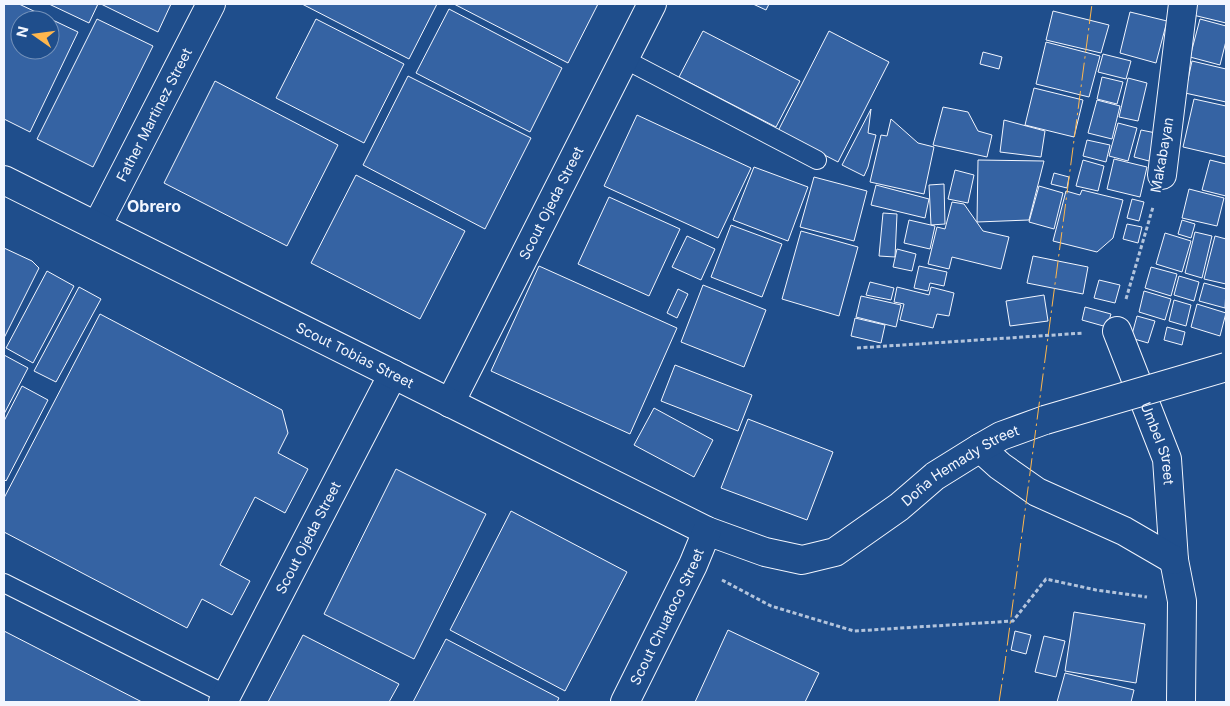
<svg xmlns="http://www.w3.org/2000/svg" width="1230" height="706" viewBox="0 0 1230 706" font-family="Inter,sans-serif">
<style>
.building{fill:#3563a3;stroke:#f2f6ff;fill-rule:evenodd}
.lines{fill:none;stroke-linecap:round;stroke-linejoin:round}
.lane-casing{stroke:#f2f6ff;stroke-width:20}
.street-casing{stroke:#f2f6ff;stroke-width:30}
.secondary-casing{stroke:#f2f6ff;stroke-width:30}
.path{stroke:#b3c4dc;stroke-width:3;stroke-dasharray:4 2.5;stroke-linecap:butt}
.lane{stroke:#1f4e8c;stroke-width:18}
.street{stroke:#1f4e8c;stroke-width:28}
.secondary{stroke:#1f4e8c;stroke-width:28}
.secondary-bridge-casing{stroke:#f2f6ff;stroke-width:30;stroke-linecap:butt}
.secondary-bridge{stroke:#1f4e8c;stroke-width:28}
.power{stroke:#ffb74d;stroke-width:1;stroke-dasharray:18 4 2.5 4;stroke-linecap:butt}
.labels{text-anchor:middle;stroke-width:4;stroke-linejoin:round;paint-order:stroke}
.street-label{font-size:14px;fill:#f2f6ff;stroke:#1f4e8c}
.quarter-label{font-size:16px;font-weight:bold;fill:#f2f6ff;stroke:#1f4e8c}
</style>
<rect width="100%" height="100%" fill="#1f4e8c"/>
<!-- building -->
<path class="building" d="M 4,4 L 19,4 L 78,32 L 30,132 L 4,119 ZM 20,20 L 50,20 L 50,50 L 20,50 Z
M 49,4 L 98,4 L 89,23 Z
M 101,4 L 171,4 L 158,32 Z
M 302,4 L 437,4 L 409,59 Z
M 454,4 L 598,4 L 568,63 Z
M 753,4 L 769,4 L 766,10 Z
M 1196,4 L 1226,4 L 1226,23 L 1193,15 Z
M 449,9 L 562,68 L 530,132 L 416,73 Z
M 1053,11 L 1109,25 L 1101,53 L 1046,40 Z
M 1130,12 L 1167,21 L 1156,63 L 1120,53 Z
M 97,19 L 153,46 L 93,167 L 37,139 Z
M 316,19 L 404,64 L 364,143 L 276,98 Z
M 1200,19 L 1226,26 L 1226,41 L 1220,65 L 1190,57 Z
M 703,31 L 800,81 L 776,127 L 679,77 Z
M 829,31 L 889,62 L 838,162 L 778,131 Z
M 1046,42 L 1100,56 L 1089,97 L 1036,84 Z
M 983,52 L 1002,57 L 999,69 L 980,64 Z
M 1103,54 L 1131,61 L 1126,79 L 1098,72 Z
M 1192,61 L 1226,69 L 1226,102 L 1185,93 Z
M 408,76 L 531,138 L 485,229 L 363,165 Z
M 1102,77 L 1123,82 L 1117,104 L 1097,99 Z
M 1128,78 L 1147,83 L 1138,121 L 1119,117 Z
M 215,81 L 338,145 L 287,246 L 164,183 Z
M 1034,88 L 1083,100 L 1074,137 L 1025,125 Z
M 1194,99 L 1226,106 L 1226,157 L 1183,147 Z
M 1097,100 L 1120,106 L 1112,139 L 1088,133 Z
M 943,107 L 968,112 L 978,131 L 992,135 L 987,157 L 933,145 Z
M 871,109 L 868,133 L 876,135 L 868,167 L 864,176 L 842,165 Z
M 637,115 L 751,168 L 718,238 L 604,186 Z
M 891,119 L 918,143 L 934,147 L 924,194 L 870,182 L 881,135 L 887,136 Z
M 1004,120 L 1045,131 L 1041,157 L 1000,152 Z
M 1118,123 L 1137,128 L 1128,161 L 1109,156 Z
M 1141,130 L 1156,133 L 1149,161 L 1134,157 Z
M 1087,140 L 1110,145 L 1106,162 L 1083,156 Z
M 1114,159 L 1147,167 L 1140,197 L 1107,189 Z
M 978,160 L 1044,161 L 1029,220 L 977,222 Z
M 1083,160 L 1104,166 L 1098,191 L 1076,186 Z
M 1210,160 L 1226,164 L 1226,196 L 1202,190 Z
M 754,167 L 808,187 L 788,241 L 733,220 Z
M 955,170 L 974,175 L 968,203 L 948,199 Z
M 1054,173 L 1069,177 L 1067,188 L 1051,184 Z
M 356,175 L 465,231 L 420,319 L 311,263 Z
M 814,177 L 867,191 L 854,241 L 800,227 Z
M 944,184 L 945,224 L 931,225 L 929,185 Z
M 876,185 L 929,199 L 925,218 L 871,205 Z
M 1039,186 L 1063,193 L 1054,229 L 1029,222 Z
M 1189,189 L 1224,198 L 1217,226 L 1182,218 Z
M 1082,190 L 1123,200 L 1113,238 L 1097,252 L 1053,241 L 1066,191 L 1080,195 Z
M 609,197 L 680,229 L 649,296 L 578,264 Z
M 1132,199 L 1144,202 L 1139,221 L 1127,218 Z
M 952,202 L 964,204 L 983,231 L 1009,237 L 1001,269 L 952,257 L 949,269 L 928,264 L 937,227 L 945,229 Z
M 883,213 L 897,214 L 895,257 L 879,256 Z
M 909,220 L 935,226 L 930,249 L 904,243 Z
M 1182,220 L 1195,224 L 1191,238 L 1178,234 Z
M 1127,224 L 1142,227 L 1138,243 L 1123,239 Z
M 731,225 L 782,244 L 762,297 L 711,277 Z
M 801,231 L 858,247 L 839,316 L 782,299 Z
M 1195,232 L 1212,236 L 1202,278 L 1185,273 Z
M 1165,233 L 1191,241 L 1182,272 L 1156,264 Z
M 687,236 L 715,249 L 701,280 L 672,267 Z
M 1215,236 L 1226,239 L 1226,284 L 1204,279 Z
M 4,248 L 32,261 L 39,268 L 4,338 Z
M 897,249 L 916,254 L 912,271 L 893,267 Z
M 1033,256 L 1088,267 L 1083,294 L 1027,283 Z
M 539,266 L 677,328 L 630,434 L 491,371 Z
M 919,266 L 947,272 L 944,286 L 930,283 L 928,291 L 914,288 Z
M 1151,267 L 1177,274 L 1171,296 L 1145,288 Z
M 47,271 L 74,286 L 33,363 L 6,348 Z
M 1179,276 L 1199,282 L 1194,301 L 1174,295 Z
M 1099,280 L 1120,285 L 1115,303 L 1094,298 Z
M 870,282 L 894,288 L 891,300 L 866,295 Z
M 1204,283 L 1226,289 L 1225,308 L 1199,301 Z
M 703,285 L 766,310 L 744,367 L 681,342 Z
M 79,287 L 101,299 L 56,382 L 34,371 Z
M 897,287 L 929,295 L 931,287 L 954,293 L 949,316 L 937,314 L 933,328 L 900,320 L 904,304 L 894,302 Z
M 678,289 L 688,294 L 677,318 L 667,313 Z
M 1144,291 L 1171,299 L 1165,320 L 1139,312 Z
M 1044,295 L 1048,321 L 1010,326 L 1006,301 Z
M 861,296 L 901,305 L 896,327 L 856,317 Z
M 1174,300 L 1191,305 L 1186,326 L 1169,321 Z
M 1197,304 L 1226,313 L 1220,336 L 1191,327 Z
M 1085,307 L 1111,314 L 1107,327 L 1082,320 Z
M 100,314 L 282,410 L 288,433 L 278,453 L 308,469 L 285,513 L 255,497 L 220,565 L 250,581 L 232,615 L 202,599 L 187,628 L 4,532 L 4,498 Z
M 1137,316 L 1155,321 L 1148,343 L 1131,338 Z
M 855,318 L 885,325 L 881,343 L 851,336 Z
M 1167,327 L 1185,332 L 1182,345 L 1164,340 Z
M 4,355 L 28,368 L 4,414 Z
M 675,365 L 752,395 L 738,431 L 661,401 Z
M 22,386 L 48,400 L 6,481 L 4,479 L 4,421 Z
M 654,408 L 713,440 L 694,477 L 634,445 Z
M 748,419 L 833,452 L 807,520 L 721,488 Z
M 396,469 L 486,514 L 414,659 L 324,614 Z
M 511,511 L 627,572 L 565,691 L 450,630 Z
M 1074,612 L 1145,624 L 1136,683 L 1065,671 Z
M 728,630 L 819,673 L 805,702 L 695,702 Z
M 4,631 L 142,702 L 4,702 Z
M 1015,631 L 1031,635 L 1026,654 L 1011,650 Z
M 303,635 L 399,684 L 389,702 L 268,702 Z
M 1044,636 L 1065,641 L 1056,677 L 1035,672 Z
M 446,639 L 559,698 L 557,702 L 413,702 Z
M 1065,673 L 1134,690 L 1131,702 L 1057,702 Z"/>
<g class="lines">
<defs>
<path id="lane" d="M 624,59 L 817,160
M 4,583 L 227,695"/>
<g id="street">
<path d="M 1162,175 L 1183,4"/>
<path id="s1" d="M 97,226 L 211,4"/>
<path id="s2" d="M 1117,331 L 1167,459 L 1174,560 L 1182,601 L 1181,702"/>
<path id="s3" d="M 450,403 L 652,4"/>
<path d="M 980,448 L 1000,466 L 1037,492 L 1124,531 L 1174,560"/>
<path id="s4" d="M 223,702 L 393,374"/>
</g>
<g id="secondary">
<path id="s5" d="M 4,180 L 707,531 L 765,552 L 802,560 L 835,552 L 899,507 L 935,476 L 980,448 L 1001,436 L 1045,420"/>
<path id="s6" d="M 625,702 L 693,565 L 707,531"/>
</g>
</defs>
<!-- lane casing -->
<use href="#lane" class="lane-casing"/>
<!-- street casing -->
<use href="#street" class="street-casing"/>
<!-- secondary casing -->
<use href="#secondary" class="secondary-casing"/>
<!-- path -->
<path class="path" d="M 1126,299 L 1153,207
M 857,348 L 1084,333
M 722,580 L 771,606 L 854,631 L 1013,621 L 1046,579 L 1096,590 L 1147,597"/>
<!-- lane -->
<use href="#lane" class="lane"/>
<!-- street -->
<use href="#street" class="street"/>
<!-- secondary -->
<use href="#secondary" class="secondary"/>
<defs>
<path id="secondary-bridge" d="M 1045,420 L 1226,367"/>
</defs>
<!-- secondary-bridge casing -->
<use href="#secondary-bridge" class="secondary-bridge-casing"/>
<!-- secondary-bridge -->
<use href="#secondary-bridge" class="secondary-bridge"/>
<!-- power -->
<path class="power" d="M 999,702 L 1004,670 L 1092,4"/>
</g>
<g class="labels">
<!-- street labels -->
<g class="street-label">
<text dy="5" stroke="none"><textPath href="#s1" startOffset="125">Father Martinez Street</textPath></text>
<text transform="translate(1162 155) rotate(-80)" y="5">Makabayan</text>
<text dy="5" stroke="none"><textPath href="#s3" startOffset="224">Scout Ojeda Street</textPath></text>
<text dy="5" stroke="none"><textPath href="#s5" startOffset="392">Scout Tobias Street</textPath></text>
<text dy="5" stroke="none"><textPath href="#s2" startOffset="120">Umbel Street</textPath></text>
<text dy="5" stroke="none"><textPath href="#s5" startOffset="1072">Doña Hemady Street</textPath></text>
<text dy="5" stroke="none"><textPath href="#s4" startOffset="185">Scout Ojeda Street</textPath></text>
<text dy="5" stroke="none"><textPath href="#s6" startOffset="95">Scout Chuatoco Street</textPath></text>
</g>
<!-- quarter labels -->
<g class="quarter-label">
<text x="154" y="212">Obrero</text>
</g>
</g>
<!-- border -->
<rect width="1230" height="706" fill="none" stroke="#f2f6ff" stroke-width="10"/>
<!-- north arrow -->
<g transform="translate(35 35) rotate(284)"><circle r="24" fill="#1f4e8c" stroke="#7391ba"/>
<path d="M0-4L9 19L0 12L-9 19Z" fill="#ffb74d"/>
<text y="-8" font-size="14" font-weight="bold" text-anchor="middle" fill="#f2f6ff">N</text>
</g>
</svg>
